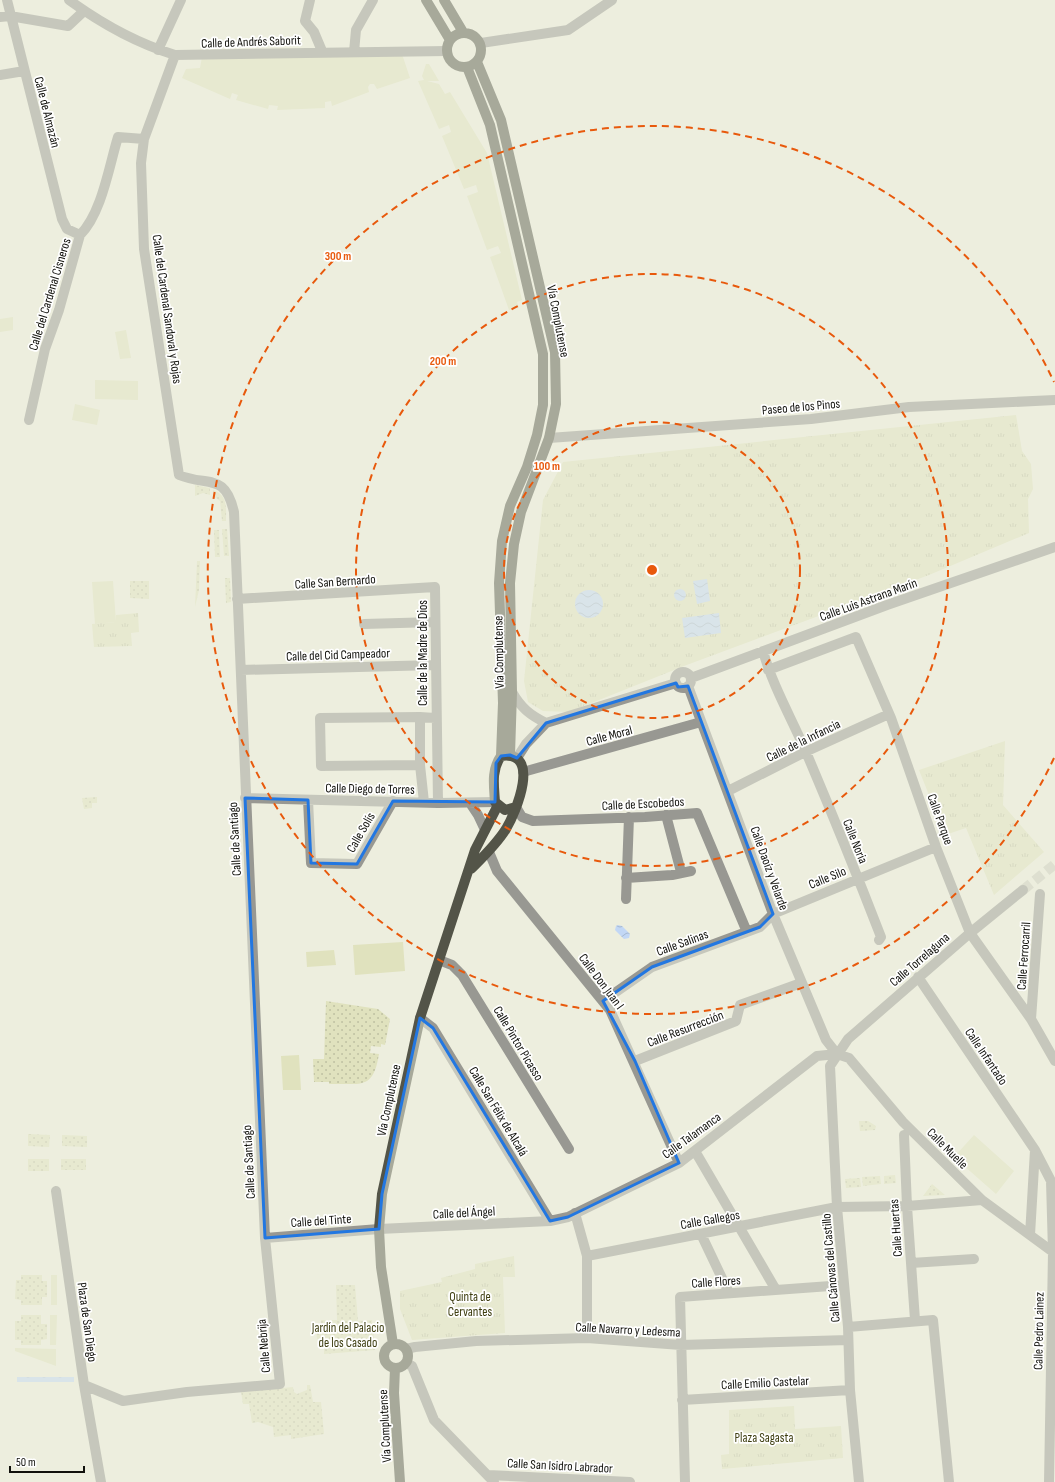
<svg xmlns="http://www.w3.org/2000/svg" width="1055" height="1482" viewBox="0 0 1055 1482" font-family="'Sofia Sans Condensed',sans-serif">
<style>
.grass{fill:#e0e2be}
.park{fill:url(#park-tufts)}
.garden{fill:url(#garden-dots)}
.water{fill:url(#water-waves)}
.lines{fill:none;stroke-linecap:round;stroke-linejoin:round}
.minor-tunnel{stroke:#cccdbe;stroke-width:10;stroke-dasharray:10 5;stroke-linecap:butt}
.minor{stroke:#989892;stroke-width:10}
.major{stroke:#535448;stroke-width:10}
.marked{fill:none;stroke:#2277e1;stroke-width:3;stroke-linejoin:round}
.ring{fill:none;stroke:#e8590c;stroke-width:2;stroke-dasharray:7 5}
.labels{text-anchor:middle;stroke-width:3.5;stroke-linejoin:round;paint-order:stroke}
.street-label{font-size:13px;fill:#11110c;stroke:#fff}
.park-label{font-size:13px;fill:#3d3d0f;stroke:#fff}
.centre{fill:#e8590c;stroke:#fff;stroke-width:2}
.ring-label{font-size:12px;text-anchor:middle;font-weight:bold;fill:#e8590c;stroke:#fff;stroke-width:3.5;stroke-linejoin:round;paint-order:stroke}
</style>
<defs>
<pattern id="park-tufts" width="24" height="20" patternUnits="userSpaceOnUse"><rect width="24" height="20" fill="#e0e2be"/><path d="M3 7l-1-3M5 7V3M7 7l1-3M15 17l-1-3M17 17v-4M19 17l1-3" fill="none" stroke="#bfc1a2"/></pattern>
<pattern id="garden-dots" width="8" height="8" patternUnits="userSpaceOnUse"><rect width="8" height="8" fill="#e0e2be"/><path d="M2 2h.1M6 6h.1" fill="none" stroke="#bfc1a2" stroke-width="1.8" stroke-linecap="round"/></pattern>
<pattern id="water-waves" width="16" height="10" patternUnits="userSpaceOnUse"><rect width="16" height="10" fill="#c2d7f5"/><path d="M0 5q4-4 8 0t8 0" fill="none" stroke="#a6b8d1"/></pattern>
</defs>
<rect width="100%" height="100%" fill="#edeede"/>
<!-- grass -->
<path class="grass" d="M 402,54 L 410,78 L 377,89 L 374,84 L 370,84 L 368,87 L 369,92 L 332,106 L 331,101 L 325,102 L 325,108 L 277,110 L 278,106 L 269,105 L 268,109 L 236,100 L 238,95 L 232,93 L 230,99 L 182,78 L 186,69 L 200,68 L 202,57 Z
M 426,64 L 429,64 L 439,81 L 427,81 L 439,84 L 445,94 L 450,92 L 487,153 L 522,300 L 517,302 L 519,308 L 509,310 L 490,257 L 501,253 L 498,246 L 487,250 L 467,196 L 478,192 L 476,185 L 464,189 L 442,136 L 451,132 L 449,125 L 439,129 L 418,81 L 424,80 L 422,76 Z
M 13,317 L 13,330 L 0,332 L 0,319 Z
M 126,330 L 131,358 L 120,359 L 115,332 Z
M 95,380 L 138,381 L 138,400 L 95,399 Z
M 75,404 L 100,410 L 97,425 L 72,420 Z
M 113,581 L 116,622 L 95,624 L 92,582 Z
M 403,942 L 405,971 L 355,975 L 353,945 Z
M 334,950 L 336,965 L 307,967 L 306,952 Z
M 299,1055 L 301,1090 L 283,1090 L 281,1056 Z
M 974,1135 L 1014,1171 L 996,1194 L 954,1157 Z
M 51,1275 L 57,1275 L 57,1305 L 51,1305 Z
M 50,1315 L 57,1315 L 56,1345 L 50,1345 Z
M 15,1348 L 56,1349 L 56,1366 L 15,1351 Z"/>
<!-- park -->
<path class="park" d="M 1016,415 L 1022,451 L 1031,464 L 1033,489 L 1028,499 L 1029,533 L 929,575 L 684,666 L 569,712 L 543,711 L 528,702 L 524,681 L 543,500 L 563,462 Z
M 138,613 L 139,632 L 131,633 L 132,646 L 94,647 L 92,624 L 116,622 L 116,615 Z
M 1005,741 L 1003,805 L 1044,852 L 994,895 L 966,828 L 945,835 L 919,770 Z
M 514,1256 L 515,1277 L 503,1277 L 505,1333 L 412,1340 L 400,1309 L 400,1291 L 442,1282 L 441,1278 L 475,1269 L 475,1264 Z
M 794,1406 L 795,1429 L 841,1426 L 843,1458 L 722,1469 L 721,1455 L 729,1454 L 729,1410 Z"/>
<!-- garden -->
<path class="garden" d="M 195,485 L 210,488 L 210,495 L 203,493 L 195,496 Z
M 213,490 C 228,495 226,508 226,521 L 222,521 L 220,501 L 213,496 Z
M 222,529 L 227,529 L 229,556 L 224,556 Z
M 214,530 L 219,530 L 220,557 L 215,557 Z
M 197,561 L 200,561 L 199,590 L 195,607 Z
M 225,578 L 230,578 L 231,602 L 226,603 Z
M 130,581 L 149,581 L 149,599 L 130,598 Z
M 97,797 L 97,803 L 92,803 L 92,808 L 84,809 L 82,798 Z
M 326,1001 L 378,1009 L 390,1019 L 385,1045 L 381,1044 L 381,1047 L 371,1046 L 370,1053 L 379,1054 C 373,1091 361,1083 329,1084 L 329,1082 L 314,1082 L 313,1059 L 324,1059 Z
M 859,1121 L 868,1121 L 876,1126 L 875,1130 L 860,1131 Z
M 28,1134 L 50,1135 L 49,1147 L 28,1146 Z
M 62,1135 L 87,1136 L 87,1147 L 62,1146 Z
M 28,1159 L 49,1159 L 49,1171 L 28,1171 Z
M 61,1159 L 86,1159 L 86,1170 L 61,1170 Z
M 895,1175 L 896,1183 L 884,1184 L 884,1176 Z
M 880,1176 L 881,1184 L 863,1186 L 862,1177 Z
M 860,1178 L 861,1187 L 846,1188 L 845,1179 Z
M 932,1184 L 945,1195 L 923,1196 Z
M 21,1275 L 42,1275 L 42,1281 L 47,1281 L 47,1297 L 42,1297 L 42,1305 L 21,1305 L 21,1300 L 15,1299 L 16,1280 L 21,1280 Z
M 336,1285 L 355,1285 L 358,1321 L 372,1320 L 375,1350 L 324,1354 L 324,1338 L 317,1339 L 316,1330 L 321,1329 L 321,1320 L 337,1320 Z
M 21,1315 L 41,1315 L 41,1324 L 47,1324 L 47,1339 L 41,1340 L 41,1345 L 21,1345 L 21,1340 L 15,1340 L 15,1321 L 21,1321 Z
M 307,1385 L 310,1385 L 313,1402 L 321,1402 L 324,1434 L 291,1439 L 291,1435 L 274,1437 L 273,1427 L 258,1422 L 252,1423 L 249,1404 L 243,1404 L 241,1392 L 293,1387 L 294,1392 L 297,1394 L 307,1390 Z"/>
<!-- water -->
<path class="water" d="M 707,579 L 710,601 L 697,604 L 693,581 Z
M674 595a6 6 0 1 1 12 0a6 6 0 1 1-12 0Z
M575 604a14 14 0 1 1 28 0a14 14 0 1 1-28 0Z
M 719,613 L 721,633 L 685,638 L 682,618 Z
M 618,925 L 622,926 L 630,934 L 629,938 L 624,939 L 615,930 L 616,926 Z
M 17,1377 L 74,1377 L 74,1382 L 17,1382 Z"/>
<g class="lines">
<!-- minor-tunnel -->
<path class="minor-tunnel" d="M 1023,890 L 1055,864"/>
<!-- minor -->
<path class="minor" d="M 7,0 L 62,219 L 67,229 L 80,235
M 69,0 C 102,24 136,43 175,55 L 447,51
M 310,0 L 305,21 L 314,32 L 322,51
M 0,17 L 10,16 L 68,26 L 84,11
M 481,43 L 568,30 L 612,0
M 158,50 L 181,0
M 354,52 L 356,30 L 373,0
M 0,75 L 24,71
M 29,420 L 45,349 L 59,310 L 80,235 C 102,213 109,166 118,137 L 144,139
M 549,438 L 811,419 L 909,407 L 1055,400
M 237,599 L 435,587 L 438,803
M 364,624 L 435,622
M 763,651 C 773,687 792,719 806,752 C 832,813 857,875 881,937 L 879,940
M 241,670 L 435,665
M 768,670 L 856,637 L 891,718 L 936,847 L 970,933 L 1031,1019 L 1055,1061
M675 680a8 8 0 1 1 16 0a8 8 0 1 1-16 0Z
M 691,678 L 887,605 L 1055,547
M 688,686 L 773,914 L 826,1040 L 837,1054
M 512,692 C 521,708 530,715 546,723
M 517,758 L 526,744 L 546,723 L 676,683
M 420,765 L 321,766 L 320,718 L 420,717
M 523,772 L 701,722
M 728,791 L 805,752 L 889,714
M 245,798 L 438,803 L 495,802
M 308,800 L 311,863 L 357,864 L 393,801
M 424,802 L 420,765 L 420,717 L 435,718
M 470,803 L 478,815 L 485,830
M 516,807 L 522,817 L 533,821 L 645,817 L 697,813 L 747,932
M 666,815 L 681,872
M 489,852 L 497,871 L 610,1010 L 679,1163
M 626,878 L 672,875 L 691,871
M 626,899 L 629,817
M 439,960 L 452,965 L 462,975 L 569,1149
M 918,977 L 1035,1150 L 1051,1181 L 1053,1252 L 1049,1482
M 603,1001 L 652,967 L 760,927 L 773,914 L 936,847
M 420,1018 L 433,1028 L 550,1221
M 1031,1019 L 1040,894
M 635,1061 L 736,1021 L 740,1005 L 801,983
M 904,1135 L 907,1206 L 915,1320
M 695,1151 L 776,1290
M 56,1191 L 84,1385 L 101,1482
M 575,1213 L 587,1256
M 701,1234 L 729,1293
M 1030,1235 L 1035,1150
M 265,1238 L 379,1229 L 550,1221 L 568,1217 L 679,1163 L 817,1056 L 837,1054 L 849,1058 L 903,1122 L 982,1200 L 1053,1252
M 911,1263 L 974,1259
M 848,1327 L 933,1320 L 949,1482
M 587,1338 L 587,1256 L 837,1207 L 907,1206 L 982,1200
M 406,1349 L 415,1347 L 476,1341 L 587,1338 L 681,1345 L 848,1340
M 406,1363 L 412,1366 L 434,1420 L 494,1482
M 84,1385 L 123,1401 L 187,1392 L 280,1384 L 265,1238 L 234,512 C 225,472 208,487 179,475 L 144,249 L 141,163 L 144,139 L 175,55
M 682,1400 L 850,1390
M 488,1475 L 630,1482
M 685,1482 L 680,1297 L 844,1285
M 859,1482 L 850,1390 L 848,1327 L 837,1207 L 830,1066 L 848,1039 L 970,933 L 1023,890"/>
<!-- major -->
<path class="major" d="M 426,0 L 450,40
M 444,0 L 463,32
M447 50a17 17 0 1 1 34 0a17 17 0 1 1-34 0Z
M 477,62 L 501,120 L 555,352 L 556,404 L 549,438 L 521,512 L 514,544 L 510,583 L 512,692 L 510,755
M 467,67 L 490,125 L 543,354 L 543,405 L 537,435 L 527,467 L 510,506 L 502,541 L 499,583 L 503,703 L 501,756
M 471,869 C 484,856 496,845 506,829 C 516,812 542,750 501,756 C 491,770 494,786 495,802 L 505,810 L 516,807
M384 1356a12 12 0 1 1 24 0a12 12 0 1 1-24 0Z
M 393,1344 L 381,1267 L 379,1229 L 382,1194 L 420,1018 L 475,850 L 498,805
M 395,1368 L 394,1393 L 400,1482"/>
</g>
<!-- marked area -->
<path d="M0 0H1055V1482H0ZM 676,683 L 678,687 L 688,686 L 773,914 L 760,927 L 652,967 L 603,1001 L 635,1061 L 679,1163 L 568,1217 L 550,1221 L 433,1028 L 420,1018 L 382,1194 L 379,1229 L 265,1238 L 245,798 L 308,800 L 311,863 L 357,864 L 393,801 L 495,802 L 496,763 L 501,756 L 510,755 L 517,758 L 546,723 Z" fill="#edeede" fill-opacity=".55" fill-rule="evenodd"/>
<path class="marked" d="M 676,683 L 678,687 L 688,686 L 773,914 L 760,927 L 652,967 L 603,1001 L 635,1061 L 679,1163 L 568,1217 L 550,1221 L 433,1028 L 420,1018 L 382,1194 L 379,1229 L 265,1238 L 245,798 L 308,800 L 311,863 L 357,864 L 393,801 L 495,802 L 496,763 L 501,756 L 510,755 L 517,758 L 546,723 Z"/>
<!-- distance rings -->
<g class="ring">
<circle cx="652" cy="570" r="148"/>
<circle cx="652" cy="570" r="296"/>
<path d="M1054 758A444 444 0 1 1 1054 382"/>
</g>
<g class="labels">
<!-- street labels -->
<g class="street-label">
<text transform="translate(251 41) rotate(-2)" y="5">Calle de Andrés Saborit</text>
<text transform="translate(48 112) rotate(76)" y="5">Calle de Almazán</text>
<text transform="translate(49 294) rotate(-73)" y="5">Calle del Cardenal Cisneros</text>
<text transform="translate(168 309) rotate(82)" y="5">Calle del Cardenal Sandoval y Rojas</text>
<text transform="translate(559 321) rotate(79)" y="5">Vía Complutense</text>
<text transform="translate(801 406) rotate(-5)" y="5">Paseo de los Pinos</text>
<text transform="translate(335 581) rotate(-4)" y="5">Calle San Bernardo</text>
<text transform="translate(868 599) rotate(-20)" y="5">Calle Luis Astrana Marín</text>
<text transform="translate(498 652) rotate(-91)" y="5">Vía Complutense</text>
<text transform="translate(422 653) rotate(-90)" y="5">Calle de la Madre de Dios</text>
<text transform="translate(338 654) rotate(-2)" y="5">Calle del Cid Campeador</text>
<text transform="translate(609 735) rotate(-15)" y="5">Calle Moral</text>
<text transform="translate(803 740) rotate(-26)" y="5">Calle de la Infancia</text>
<text transform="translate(370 788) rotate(1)" y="5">Calle Diego de Torres</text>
<text transform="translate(643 803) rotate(-3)" y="5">Calle de Escobedos</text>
<text transform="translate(941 819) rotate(70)" y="5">Calle Parque</text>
<text transform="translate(360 832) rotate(-60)" y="5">Calle Solís</text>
<text transform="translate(234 839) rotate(-93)" y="5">Calle de Santiago</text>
<text transform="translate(856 841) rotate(68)" y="5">Calle Noria</text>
<text transform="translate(770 868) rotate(70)" y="5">Calle Daoíz y Velarde</text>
<text transform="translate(827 877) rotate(-22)" y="5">Calle Silo</text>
<text transform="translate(682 942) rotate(-20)" y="5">Calle Salinas</text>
<text transform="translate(1023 956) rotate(-86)" y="5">Calle Ferrocarril</text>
<text transform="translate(919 959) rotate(-41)" y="5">Calle Torrelaguna</text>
<text transform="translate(602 981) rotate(53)" y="5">Calle Don Juan I</text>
<text transform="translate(685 1028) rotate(-21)" y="5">Calle Resurrección</text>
<text transform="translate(519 1043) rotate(59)" y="5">Calle Pintor Picasso</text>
<text transform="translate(987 1056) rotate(56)" y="5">Calle Infantado</text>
<text transform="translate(388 1100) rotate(-78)" y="5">Vía Complutense</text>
<text transform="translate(499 1111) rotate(59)" y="5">Calle San Félix de Alcalá</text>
<text transform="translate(691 1135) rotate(-36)" y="5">Calle Talamanca</text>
<text transform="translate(948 1148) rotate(45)" y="5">Calle Muelle</text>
<text transform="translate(248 1162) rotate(-93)" y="5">Calle de Santiago</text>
<text transform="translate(464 1212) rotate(-3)" y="5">Calle del Ángel</text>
<text transform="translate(710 1219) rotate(-10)" y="5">Calle Gallegos</text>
<text transform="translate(321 1220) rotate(-4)" y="5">Calle del Tinte</text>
<text transform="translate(895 1228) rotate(-94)" y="5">Calle Huertas</text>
<text transform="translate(830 1268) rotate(-95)" y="5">Calle Cánovas del Castillo</text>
<text transform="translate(716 1281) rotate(-4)" y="5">Calle Flores</text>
<text transform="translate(88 1322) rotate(82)" y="5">Plaza de San Diego</text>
<text transform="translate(628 1329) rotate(3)" y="5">Calle Navarro y Ledesma</text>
<text transform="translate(1038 1331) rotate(-89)" y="5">Calle Pedro Lainez</text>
<text transform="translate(263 1346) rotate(-95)" y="5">Calle Nebrija</text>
<text transform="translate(765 1382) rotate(-3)" y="5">Calle Emilio Castelar</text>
<text transform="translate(384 1426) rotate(-93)" y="5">Vía Complutense</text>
<text transform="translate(560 1465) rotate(3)" y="5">Calle San Isidro Labrador</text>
</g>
<!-- park labels -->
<g class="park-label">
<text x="470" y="1301">Quinta de<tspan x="470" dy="15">Cervantes</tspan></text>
<text x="348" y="1332">Jardín del Palacio<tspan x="348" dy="15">de los Casado</tspan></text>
<text x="764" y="1442">Plaza Sagasta</text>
</g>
</g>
<circle cx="652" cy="570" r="6" class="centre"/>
<g class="ring-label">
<text x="338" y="260">300 m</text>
<text x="443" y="365">200 m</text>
<text x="547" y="470">100 m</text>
</g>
<!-- scale -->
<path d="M10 1466v6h74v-6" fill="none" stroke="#11110c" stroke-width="2"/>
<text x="16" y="1466" font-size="12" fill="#11110c" stroke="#ffffff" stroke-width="3" paint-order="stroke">50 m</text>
</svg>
